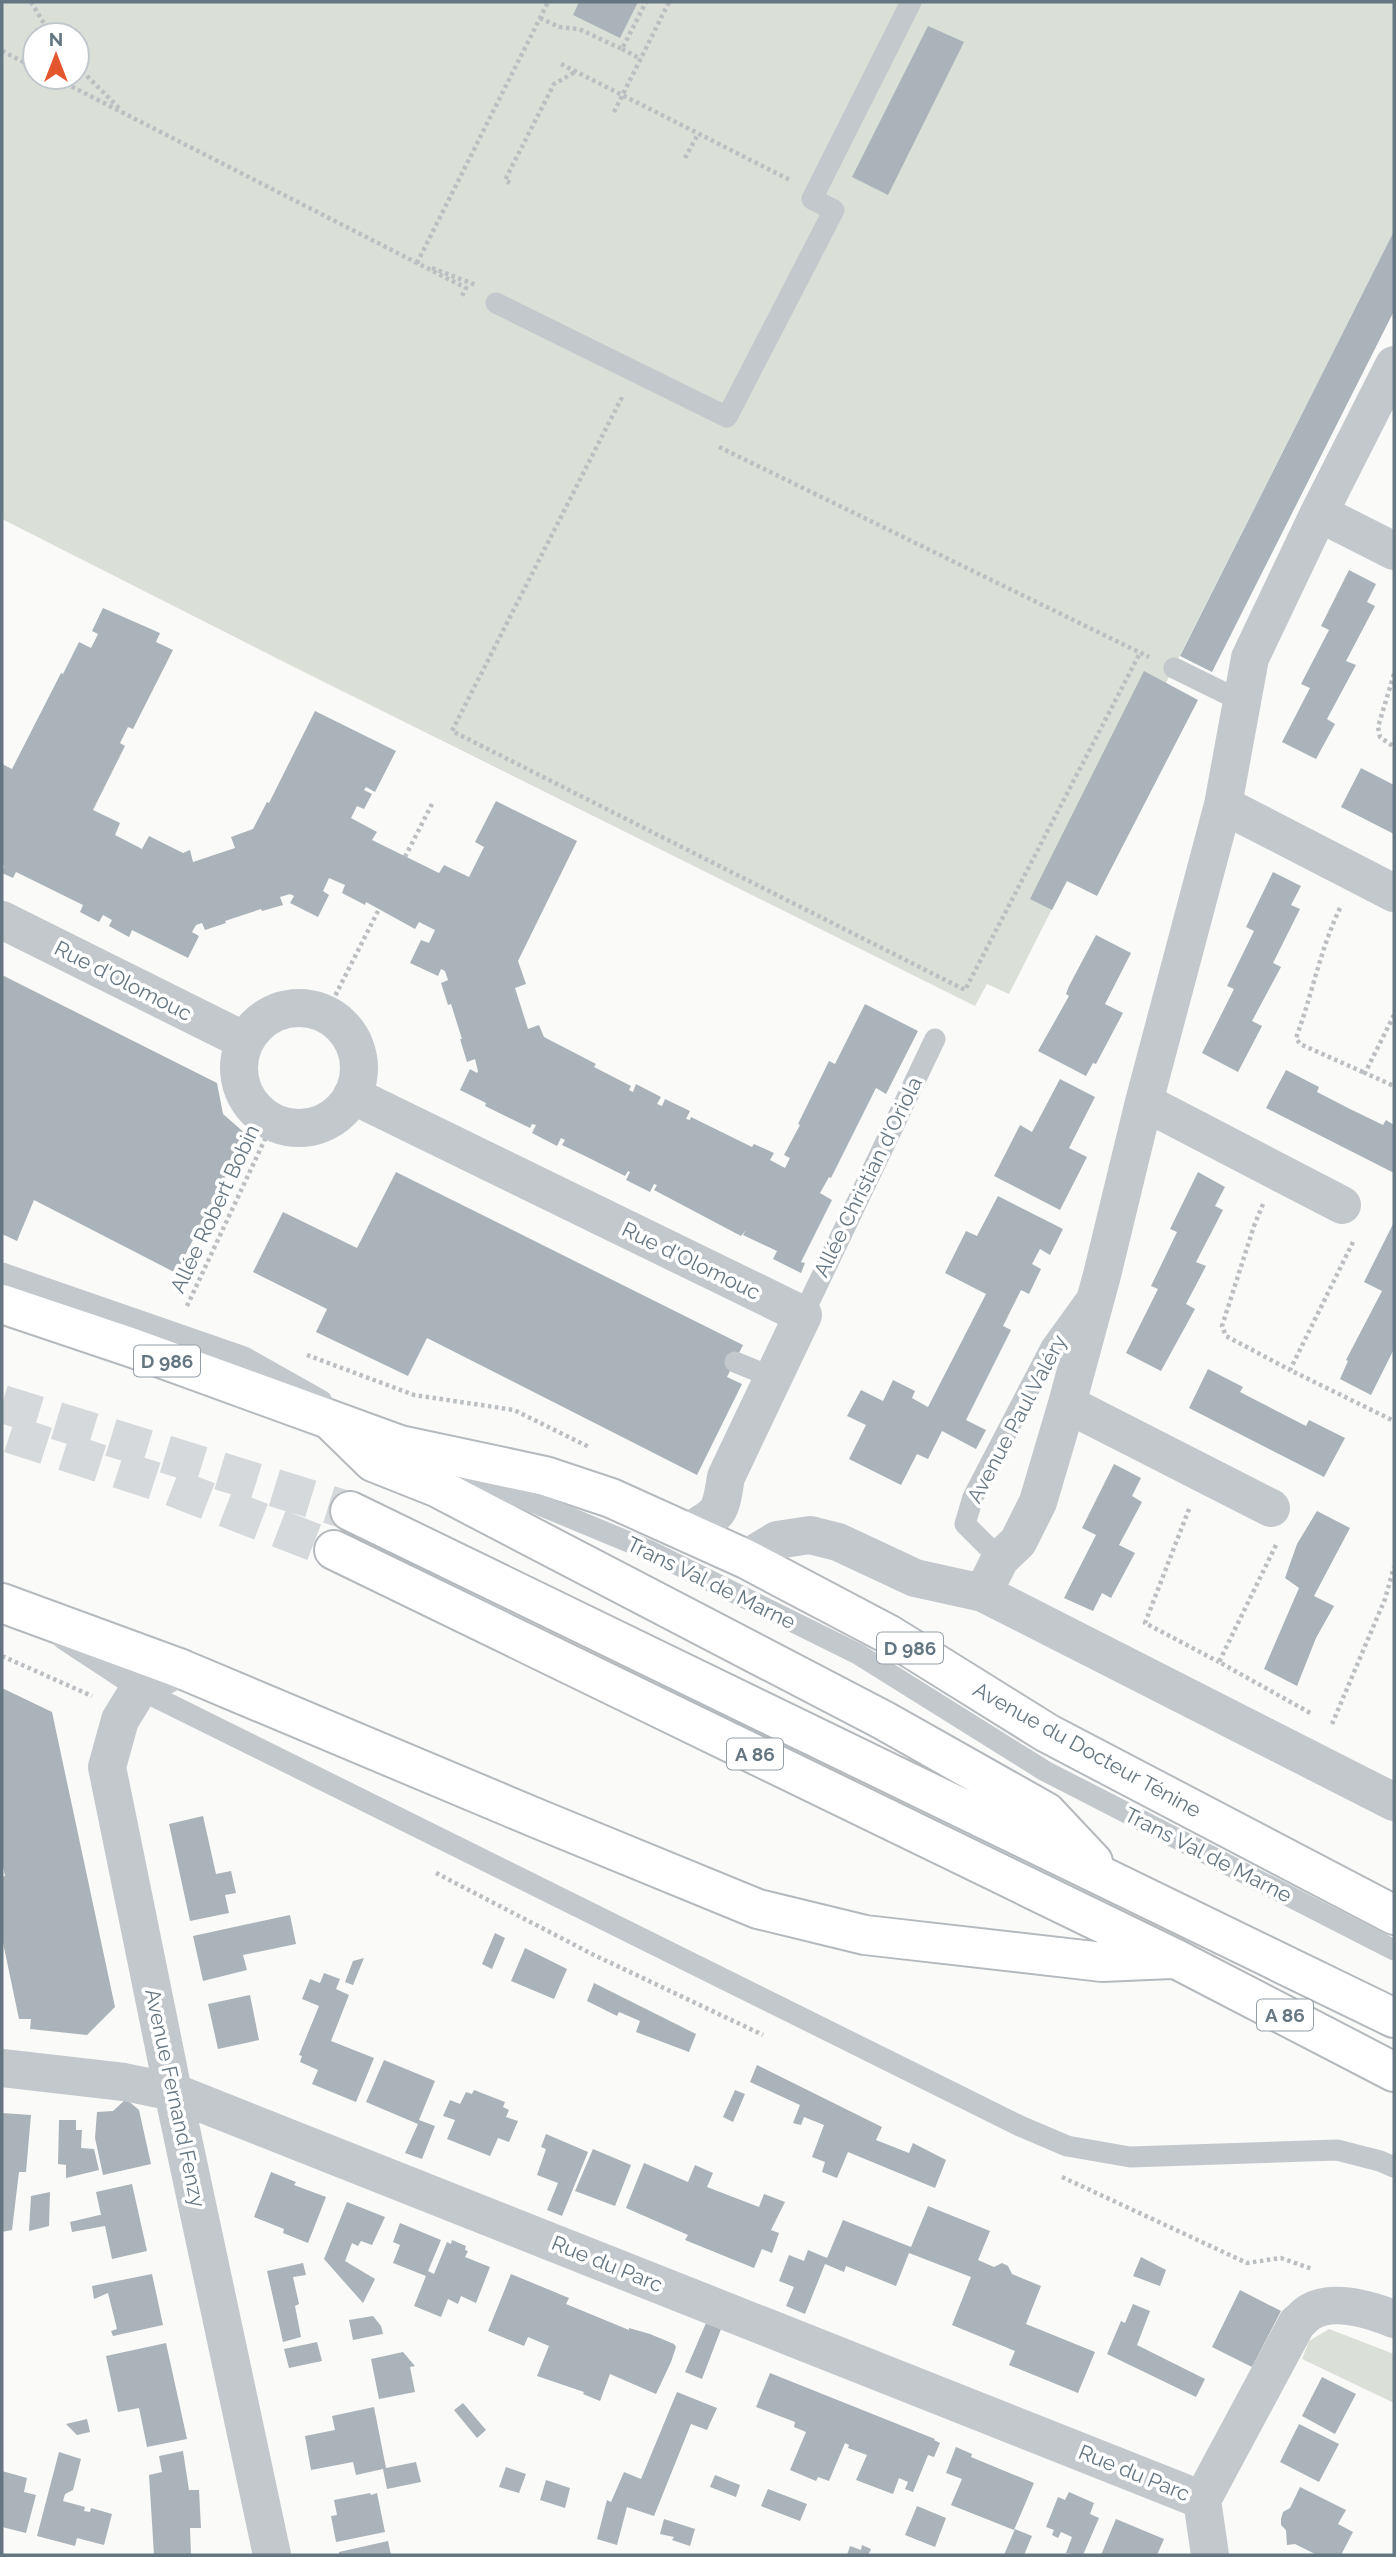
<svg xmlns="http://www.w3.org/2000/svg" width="1396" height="2557" viewBox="0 0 1396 2557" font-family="Raleway,sans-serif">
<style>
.green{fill:#dadfd7;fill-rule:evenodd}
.building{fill:#aab3b9}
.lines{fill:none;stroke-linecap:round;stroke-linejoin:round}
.highway-tunnel{stroke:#d5d9db;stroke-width:38;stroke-dasharray:38 19;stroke-linecap:butt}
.primary-casing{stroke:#b5babe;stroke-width:42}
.highway-casing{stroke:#b4b9bd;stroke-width:42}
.path{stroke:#bbbfc2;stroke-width:4.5;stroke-dasharray:3.5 3.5;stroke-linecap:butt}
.lane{stroke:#c3c8cc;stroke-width:21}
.street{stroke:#c3c8cc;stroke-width:38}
.primary{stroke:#fff;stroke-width:38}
.highway{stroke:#fff;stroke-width:38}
.labels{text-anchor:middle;stroke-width:7;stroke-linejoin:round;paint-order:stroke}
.shield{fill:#fff;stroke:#939fa8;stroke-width:2}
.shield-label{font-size:19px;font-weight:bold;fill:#657683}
.street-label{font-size:21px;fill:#657683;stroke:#fff}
</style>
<rect width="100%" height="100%" fill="#fafaf8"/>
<!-- green -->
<path class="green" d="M 2,2 L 1394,2 L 1394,231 L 1009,994 L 987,984 L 975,1006 L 288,664 L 2,519 ZM 35,35 L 77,35 L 77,77 L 35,77 Z
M 1329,2329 L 1394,2354 L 1394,2403 L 1302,2359 L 1309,2341 Z"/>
<!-- building -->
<path class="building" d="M 579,2 L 638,2 L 620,38 L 573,15 Z
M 928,26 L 964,42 L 888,195 L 852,177 Z
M 1394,231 L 1394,311 L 1212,672 L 1180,656 Z
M 1349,570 L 1376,584 L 1367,602 L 1375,606 L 1346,661 L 1356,665 L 1327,719 L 1335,724 L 1316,759 L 1282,742 L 1310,688 L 1301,684 L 1329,630 L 1321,626 Z
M 103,608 L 160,633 L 156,642 L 173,650 L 133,729 L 128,727 L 120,743 L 125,746 L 93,810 L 120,823 L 115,835 L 142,849 L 149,836 L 183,853 L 190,850 L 193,862 L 235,848 L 231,837 L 253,829 L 267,802 L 269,803 L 315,711 L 396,751 L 375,792 L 366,787 L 364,790 L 372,794 L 364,809 L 357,806 L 351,818 L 377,832 L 372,840 L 439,873 L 444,865 L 469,877 L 484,847 L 475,842 L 496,801 L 577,841 L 518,961 L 526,984 L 515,988 L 528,1029 L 539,1025 L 544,1037 L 596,1064 L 594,1067 L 631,1086 L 629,1090 L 633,1092 L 636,1084 L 661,1097 L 657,1104 L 662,1106 L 665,1099 L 690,1111 L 686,1119 L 690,1120 L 691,1117 L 752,1147 L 754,1144 L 774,1153 L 770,1160 L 785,1168 L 790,1158 L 784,1155 L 800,1125 L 798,1124 L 829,1061 L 835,1064 L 865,1004 L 918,1031 L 886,1094 L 876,1088 L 831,1178 L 829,1177 L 820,1193 L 832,1200 L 801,1262 L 805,1263 L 801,1273 L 773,1259 L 777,1251 L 743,1235 L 746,1230 L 741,1236 L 654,1190 L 657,1185 L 654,1184 L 650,1192 L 626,1180 L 630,1172 L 628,1171 L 625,1176 L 583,1155 L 562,1145 L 565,1140 L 561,1138 L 557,1146 L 532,1133 L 536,1125 L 532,1124 L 530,1128 L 485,1106 L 486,1103 L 460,1090 L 470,1069 L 477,1073 L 478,1071 L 475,1059 L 467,1062 L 460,1039 L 462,1039 L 451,1004 L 448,1005 L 441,983 L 448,980 L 445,971 L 441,969 L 438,976 L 410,963 L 421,940 L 429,943 L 435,930 L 419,922 L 415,929 L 366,902 L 365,905 L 342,893 L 345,885 L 329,878 L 323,891 L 329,895 L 318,917 L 290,903 L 294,896 L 290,894 L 280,897 L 283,905 L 262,911 L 261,909 L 225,921 L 226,923 L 205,930 L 202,923 L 196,925 L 192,932 L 199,936 L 188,958 L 132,930 L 129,937 L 109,926 L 112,920 L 103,915 L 99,922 L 80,912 L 83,905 L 16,872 L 13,878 L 2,873 L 4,866 L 2,865 L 2,764 L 12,769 L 61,673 L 63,674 L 79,642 L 91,648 L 98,634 L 92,631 Z
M 1144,671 L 1198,700 L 1097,896 L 1067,881 L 1052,910 L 1030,899 Z
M 1361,768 L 1394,785 L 1394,834 L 1341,807 Z
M 1273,872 L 1301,886 L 1291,905 L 1300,909 L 1273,963 L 1281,967 L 1252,1021 L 1262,1026 L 1238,1072 L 1202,1053 L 1234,989 L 1227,986 L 1254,931 L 1246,927 Z
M 1096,935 L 1131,953 L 1105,1004 L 1123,1013 L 1096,1064 L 1093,1063 L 1086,1076 L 1038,1051 L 1069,996 L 1066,994 L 1069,986 Z
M 2,975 L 217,1083 L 223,1114 L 247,1135 L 176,1273 L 34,1200 L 17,1241 L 2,1234 Z
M 1286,1070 L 1319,1087 L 1317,1092 L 1350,1109 L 1383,1125 L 1386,1120 L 1394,1125 L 1394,1173 L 1266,1108 Z
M 1060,1079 L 1095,1097 L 1069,1148 L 1087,1157 L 1060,1210 L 994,1176 L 1020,1125 L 1032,1132 Z
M 396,1172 L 743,1345 L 727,1377 L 742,1384 L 697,1475 L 427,1338 L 408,1376 L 316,1332 L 327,1309 L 253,1272 L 283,1212 L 357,1248 Z
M 1198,1172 L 1225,1187 L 1215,1206 L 1223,1210 L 1196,1262 L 1206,1266 L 1186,1304 L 1195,1309 L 1161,1371 L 1126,1353 L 1158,1289 L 1151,1286 L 1177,1232 L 1170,1229 Z
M 998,1196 L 1063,1229 L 1050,1255 L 1040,1249 L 1032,1264 L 1041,1269 L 1029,1294 L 1021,1290 L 1003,1326 L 1011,1330 L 966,1420 L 986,1430 L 976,1449 L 942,1431 L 928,1459 L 917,1454 L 901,1485 L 849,1459 L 866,1425 L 847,1416 L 861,1390 L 883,1401 L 893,1380 L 915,1391 L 912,1398 L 928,1407 L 986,1294 L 945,1273 L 966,1231 L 977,1236 Z
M 1394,1222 L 1394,1349 L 1371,1395 L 1340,1379 L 1348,1361 L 1346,1360 L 1382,1291 L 1364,1282 Z
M 1208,1369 L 1243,1387 L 1240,1392 L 1306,1426 L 1309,1420 L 1345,1438 L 1324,1477 L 1189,1408 Z
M 1114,1464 L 1141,1478 L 1132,1496 L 1142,1502 L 1119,1545 L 1135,1553 L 1111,1598 L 1102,1593 L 1093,1611 L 1064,1598 L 1096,1535 L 1082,1528 Z
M 1317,1511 L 1350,1528 L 1314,1596 L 1334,1606 L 1316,1638 L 1297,1686 L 1264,1669 L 1299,1588 L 1285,1578 L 1297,1544 Z
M 2,1688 L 52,1712 L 115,2007 L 87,2035 L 30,2029 L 31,2019 L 19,2019 L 2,1938 L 2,1877 L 5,1876 L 2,1862 Z
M 203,1816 L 216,1874 L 231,1871 L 236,1893 L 225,1895 L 229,1913 L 190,1921 L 169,1824 Z
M 290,1915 L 296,1944 L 243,1955 L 247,1970 L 203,1981 L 193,1936 Z
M 495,1933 L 505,1938 L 492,1969 L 482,1964 Z
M 525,1948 L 567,1969 L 554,1999 L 511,1981 Z
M 364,1958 L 353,1985 L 345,1982 L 353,1961 Z
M 324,1973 L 340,1979 L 336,1989 L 349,1995 L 331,2041 L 374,2058 L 356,2102 L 312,2084 L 318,2070 L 300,2062 L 302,2056 L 299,2055 L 319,2006 L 302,1999 L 310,1979 L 320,1983 Z
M 594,1983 L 696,2034 L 689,2052 L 636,2032 L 640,2021 L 619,2012 L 617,2016 L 587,2001 Z
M 250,1995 L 259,2040 L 218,2049 L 208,2004 Z
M 384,2060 L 435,2081 L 419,2120 L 435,2126 L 422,2159 L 405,2153 L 418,2124 L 366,2102 Z
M 757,2065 L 882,2127 L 876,2140 L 909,2153 L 913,2143 L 946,2160 L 935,2188 L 848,2152 L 837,2178 L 822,2172 L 825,2162 L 812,2157 L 824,2125 L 804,2117 L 801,2125 L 793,2123 L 800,2105 L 750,2082 Z
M 474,2090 L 505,2102 L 503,2107 L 509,2110 L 506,2117 L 518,2121 L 509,2142 L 498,2138 L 490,2156 L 447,2139 L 455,2120 L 443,2116 L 450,2100 L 460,2104 L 466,2092 L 472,2094 Z
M 735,2090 L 745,2094 L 733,2122 L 723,2117 Z
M 126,2099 L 139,2110 L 151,2164 L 103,2175 L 95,2138 L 97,2112 L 113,2111 Z
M 2,2113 L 31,2115 L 26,2172 L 19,2172 L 12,2230 L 2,2232 Z
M 59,2120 L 76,2120 L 76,2130 L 82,2130 L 81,2148 L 94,2149 L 99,2170 L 66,2178 L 66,2165 L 58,2164 Z
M 546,2134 L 588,2152 L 562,2216 L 547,2210 L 558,2183 L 537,2175 L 546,2149 L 541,2147 Z
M 593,2149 L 631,2165 L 615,2206 L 575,2191 Z
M 644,2163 L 688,2182 L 695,2165 L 713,2173 L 707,2187 L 759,2207 L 764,2194 L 785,2202 L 771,2230 L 779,2233 L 772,2253 L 762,2249 L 754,2268 L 685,2240 L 688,2235 L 626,2208 Z
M 271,2172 L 296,2182 L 294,2185 L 326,2197 L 308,2243 L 283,2233 L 284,2229 L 254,2217 Z
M 132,2184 L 147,2251 L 112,2259 L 105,2226 L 72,2232 L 70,2222 L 108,2213 L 101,2215 L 96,2192 Z
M 50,2192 L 49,2226 L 29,2231 L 31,2196 Z
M 347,2202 L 385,2217 L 372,2245 L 361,2241 L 358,2246 L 352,2243 L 345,2261 L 375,2279 L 363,2303 L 324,2259 Z
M 928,2206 L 990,2231 L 978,2260 L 994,2267 L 1002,2263 L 1008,2266 L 1012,2274 L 1041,2286 L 1026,2324 L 1095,2352 L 1078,2393 L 1009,2365 L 1015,2351 L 952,2325 L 971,2277 L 909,2253 L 896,2286 L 846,2266 L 844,2272 L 825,2264 L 805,2314 L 786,2306 L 794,2287 L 779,2281 L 789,2255 L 804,2261 L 808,2250 L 827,2258 L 843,2220 L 911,2247 Z
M 400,2223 L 441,2240 L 428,2271 L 434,2274 L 447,2242 L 451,2244 L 452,2240 L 466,2246 L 465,2250 L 468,2251 L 465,2257 L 490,2267 L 476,2303 L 461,2296 L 458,2304 L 448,2299 L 441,2317 L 414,2306 L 426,2276 L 393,2263 L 400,2245 L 393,2242 Z
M 1141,2257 L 1166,2270 L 1160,2286 L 1133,2276 Z
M 303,2263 L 306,2275 L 293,2277 L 299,2304 L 295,2306 L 301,2337 L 283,2342 L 267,2271 Z
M 152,2274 L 163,2325 L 113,2336 L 111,2331 L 117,2329 L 108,2293 L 94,2299 L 92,2286 Z
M 511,2274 L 569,2298 L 566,2304 L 629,2330 L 629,2328 L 650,2334 L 674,2344 L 676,2347 L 671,2362 L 656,2394 L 610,2374 L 600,2401 L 583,2394 L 584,2392 L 537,2376 L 549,2346 L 528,2337 L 524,2346 L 488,2331 Z
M 1240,2290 L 1281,2311 L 1252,2367 L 1212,2347 Z
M 1133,2304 L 1150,2311 L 1137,2345 L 1205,2379 L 1196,2397 L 1107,2354 L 1121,2321 L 1125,2323 Z
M 373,2316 L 381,2326 L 383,2334 L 353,2340 L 349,2320 Z
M 706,2323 L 721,2329 L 702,2379 L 685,2372 Z
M 317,2342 L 322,2361 L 289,2368 L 284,2349 Z
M 166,2343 L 187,2439 L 147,2447 L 139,2408 L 118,2412 L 106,2356 Z
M 403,2352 L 415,2366 L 410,2367 L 415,2392 L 379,2399 L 371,2359 Z
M 770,2373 L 935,2439 L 934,2440 L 940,2443 L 934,2457 L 928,2455 L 913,2492 L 905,2489 L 908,2482 L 899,2478 L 893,2494 L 856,2480 L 867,2455 L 848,2448 L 849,2445 L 845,2443 L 829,2481 L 818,2477 L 816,2481 L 790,2470 L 806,2432 L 794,2427 L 795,2422 L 756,2407 Z
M 1322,2377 L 1356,2394 L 1335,2434 L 1302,2416 Z
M 677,2392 L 717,2408 L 707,2430 L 691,2424 L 654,2516 L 627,2507 L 617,2545 L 597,2539 L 607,2500 L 611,2502 L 624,2472 L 641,2479 Z
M 463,2403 L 486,2430 L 477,2438 L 454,2410 Z
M 374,2407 L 386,2468 L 416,2462 L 421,2482 L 387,2489 L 383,2469 L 356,2475 L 353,2462 L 311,2470 L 305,2436 L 335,2430 L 332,2416 Z
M 87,2419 L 90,2432 L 77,2435 L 66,2424 Z
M 1299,2424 L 1339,2444 L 1319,2482 L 1280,2462 Z
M 956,2447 L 972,2454 L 971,2457 L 1034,2483 L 1014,2530 L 951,2505 L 962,2479 L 946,2473 Z
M 183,2451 L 189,2490 L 199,2490 L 201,2528 L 190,2528 L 191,2555 L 154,2555 L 149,2475 L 162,2472 L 159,2456 Z
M 59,2452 L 81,2459 L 73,2490 L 65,2494 L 63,2501 L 85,2507 L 84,2511 L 90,2512 L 91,2508 L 112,2514 L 104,2545 L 77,2538 L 75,2546 L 37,2536 Z
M 506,2467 L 526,2474 L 519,2493 L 499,2487 Z
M 2,2471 L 27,2478 L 24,2492 L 36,2495 L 26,2533 L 2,2527 Z
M 715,2475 L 740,2485 L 736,2497 L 710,2487 Z
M 546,2480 L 570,2488 L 565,2508 L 540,2500 Z
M 1300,2487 L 1346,2510 L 1338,2524 L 1353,2532 L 1341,2555 L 1317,2555 L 1295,2544 L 1287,2545 L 1286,2530 L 1281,2525 L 1281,2519 L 1283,2512 L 1290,2508 Z
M 768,2489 L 807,2504 L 800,2521 L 761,2506 Z
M 1069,2492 L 1094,2503 L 1090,2514 L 1099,2518 L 1083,2555 L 1066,2553 L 1072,2537 L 1061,2532 L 1058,2538 L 1052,2535 L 1054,2530 L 1046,2527 L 1058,2497 L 1065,2500 Z
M 370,2493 L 371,2495 L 377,2493 L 385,2532 L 336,2542 L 331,2516 L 337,2515 L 334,2500 Z
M 917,2506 L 946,2518 L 935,2547 L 905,2535 Z
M 664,2519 L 695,2529 L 690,2546 L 672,2540 L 674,2537 L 660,2534 Z
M 1116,2519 L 1164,2539 L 1157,2555 L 1101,2555 Z
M 1015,2529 L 1032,2536 L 1024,2555 L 1004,2555 Z
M 388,2541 L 391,2555 L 339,2555 L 339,2552 Z
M 862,2545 L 871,2549 L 868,2555 L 847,2555 L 850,2546 L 861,2550 Z"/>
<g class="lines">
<!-- highway-tunnel -->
<path class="highway-tunnel" d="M 2,1404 L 350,1511
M 10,1434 L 164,1484 L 334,1550"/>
<defs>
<path id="primary" d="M 2,1304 L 133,1348 L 400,1445 L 545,1476 L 611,1498 L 746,1559 L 888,1634 L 1047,1733 L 1394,1915
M 2,1603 L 179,1668"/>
<path id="highway" d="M 330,1420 L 373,1462 L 436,1487 L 883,1720 L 1046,1812 L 1093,1862
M 350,1511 L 1394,2018
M 334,1550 L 1176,1959 L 1394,2072
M 179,1668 L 536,1818 L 758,1909 L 865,1935 L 1102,1962 L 1171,1959"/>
</defs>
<!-- primary casing -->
<use href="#primary" class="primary-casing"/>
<!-- highway casing -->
<use href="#highway" class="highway-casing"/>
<!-- path -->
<path class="path" d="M 31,2 L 51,35
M 540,18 L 559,27 L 579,29 L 622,49 L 646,2
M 622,49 L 641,59
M 2,51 L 35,68
M 561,64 L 790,180
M 77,66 L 121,110
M 53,77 L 466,288 L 462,296
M 614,112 L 669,2
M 685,158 L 698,134
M 510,183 L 505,180 L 554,84 L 575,72
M 417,263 L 548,2
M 432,268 L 476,285
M 623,400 L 621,399 L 452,731 L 965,990 L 1140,653
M 719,447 L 1149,657
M 1394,674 L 1378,727 L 1380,737 L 1394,747
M 405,857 L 432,804
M 1340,908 C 1320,950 1312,995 1296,1038 L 1300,1044 L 1365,1073
M 326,1014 L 379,909
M 1394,1015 L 1365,1073 L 1394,1086
M 1263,1204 L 1254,1226 L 1222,1326 L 1226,1336 L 1290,1370
M 1353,1242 L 1290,1370 L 1394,1421
M 187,1306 L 273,1122
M 307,1355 L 414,1395 L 514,1410 L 589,1447
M 1189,1509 L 1145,1623 L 1219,1662
M 1276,1545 L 1219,1662 L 1312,1714
M 2,1656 L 92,1696
M 1332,1724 L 1385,1599 L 1394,1567
M 436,1873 L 592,1954 L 763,2035
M 1062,2177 L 1247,2263 L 1281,2258 L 1312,2269"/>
<!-- lane -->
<path class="lane" d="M 496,303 L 727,417 L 834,210 L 812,199 L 911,2
M 1174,668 L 1241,701
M 2,1273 L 244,1357 L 322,1401
M 803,1315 L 935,1039
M 735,1362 L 774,1378
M 460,1472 L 648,1550 L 858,1654 L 1045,1771 L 1394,1950
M 1000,1559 L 965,1524 L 973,1497 L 1051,1347 L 1085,1300
M 63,1639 L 139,1689 L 1020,2126 L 1067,2146 L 1130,2157 L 1337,2150 L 1380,2161 L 1394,2167"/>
<!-- street -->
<path class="street" d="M 1319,513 L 1394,551
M 1223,805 L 1394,893
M 2,920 L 245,1041
M239 1068a60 60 0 1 1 120 0a60 60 0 1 1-120 0Z
M 352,1095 L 803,1315 L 726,1477 C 720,1515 720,1513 688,1532
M 1144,1102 L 1342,1205
M 1067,1404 L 1271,1508
M 746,1559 L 777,1540 L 810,1535 L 838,1542 L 915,1578 L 983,1593 L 1394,1802
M 983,1593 L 1000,1559 L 1018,1542 L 1038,1502 L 1067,1404 L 1102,1275 L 1144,1102 L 1223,805 L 1250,658 L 1319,513 L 1394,365
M 179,1668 L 139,1689 L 120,1720 L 107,1767 L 176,2106 L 272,2555
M 2,2068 L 124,2082 L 173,2092 L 1202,2500
M 1210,2555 L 1202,2500 L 1297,2323 C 1301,2320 1305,2315 1310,2312 C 1333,2298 1371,2310 1394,2319"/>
<!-- primary -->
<use href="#primary" class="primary"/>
<!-- highway -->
<use href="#highway" class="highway"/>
</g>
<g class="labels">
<!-- shield labels -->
<g class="shield">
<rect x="134" y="1345.5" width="66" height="31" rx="5"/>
<rect x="877" y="1632.5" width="66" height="31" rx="5"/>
<rect x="727" y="1738.5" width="56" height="31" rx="5"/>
<rect x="1257" y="1999.5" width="56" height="31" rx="5"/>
</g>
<g class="shield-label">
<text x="167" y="1368">D 986</text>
<text x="910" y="1655">D 986</text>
<text x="755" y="1761">A 86</text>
<text x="1285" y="2022">A 86</text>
</g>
<!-- street labels -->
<g class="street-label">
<text transform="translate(123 981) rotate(27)" y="7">Rue d'Olomouc</text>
<text transform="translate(868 1177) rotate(-64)" y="7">Allée Christian d'Oriola</text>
<text transform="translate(215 1209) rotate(-65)" y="7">Allée Robert Bobin</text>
<text transform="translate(691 1261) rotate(26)" y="7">Rue d'Olomouc</text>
<text transform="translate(1017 1419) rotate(-62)" y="7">Avenue Paul Valéry</text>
<text transform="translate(711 1583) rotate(26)" y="7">Trans Val de Marne</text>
<text transform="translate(1087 1750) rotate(29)" y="7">Avenue du Docteur Ténine</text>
<text transform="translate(1208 1855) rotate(27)" y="7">Trans Val de Marne</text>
<text transform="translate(175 2098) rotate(78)" y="7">Avenue Fernand Fenzy</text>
<text transform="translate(607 2264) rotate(22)" y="7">Rue du Parc</text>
<text transform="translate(1134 2473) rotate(22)" y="7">Rue du Parc</text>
</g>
</g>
<!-- border -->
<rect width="1396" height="2557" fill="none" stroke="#657683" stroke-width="7"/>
<!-- north arrow -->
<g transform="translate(56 56)"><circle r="33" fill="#ffffff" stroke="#c1c8cd" stroke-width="2"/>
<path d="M0-5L12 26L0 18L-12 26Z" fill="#e4572e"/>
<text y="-10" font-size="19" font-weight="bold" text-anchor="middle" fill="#657683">N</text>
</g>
</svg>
